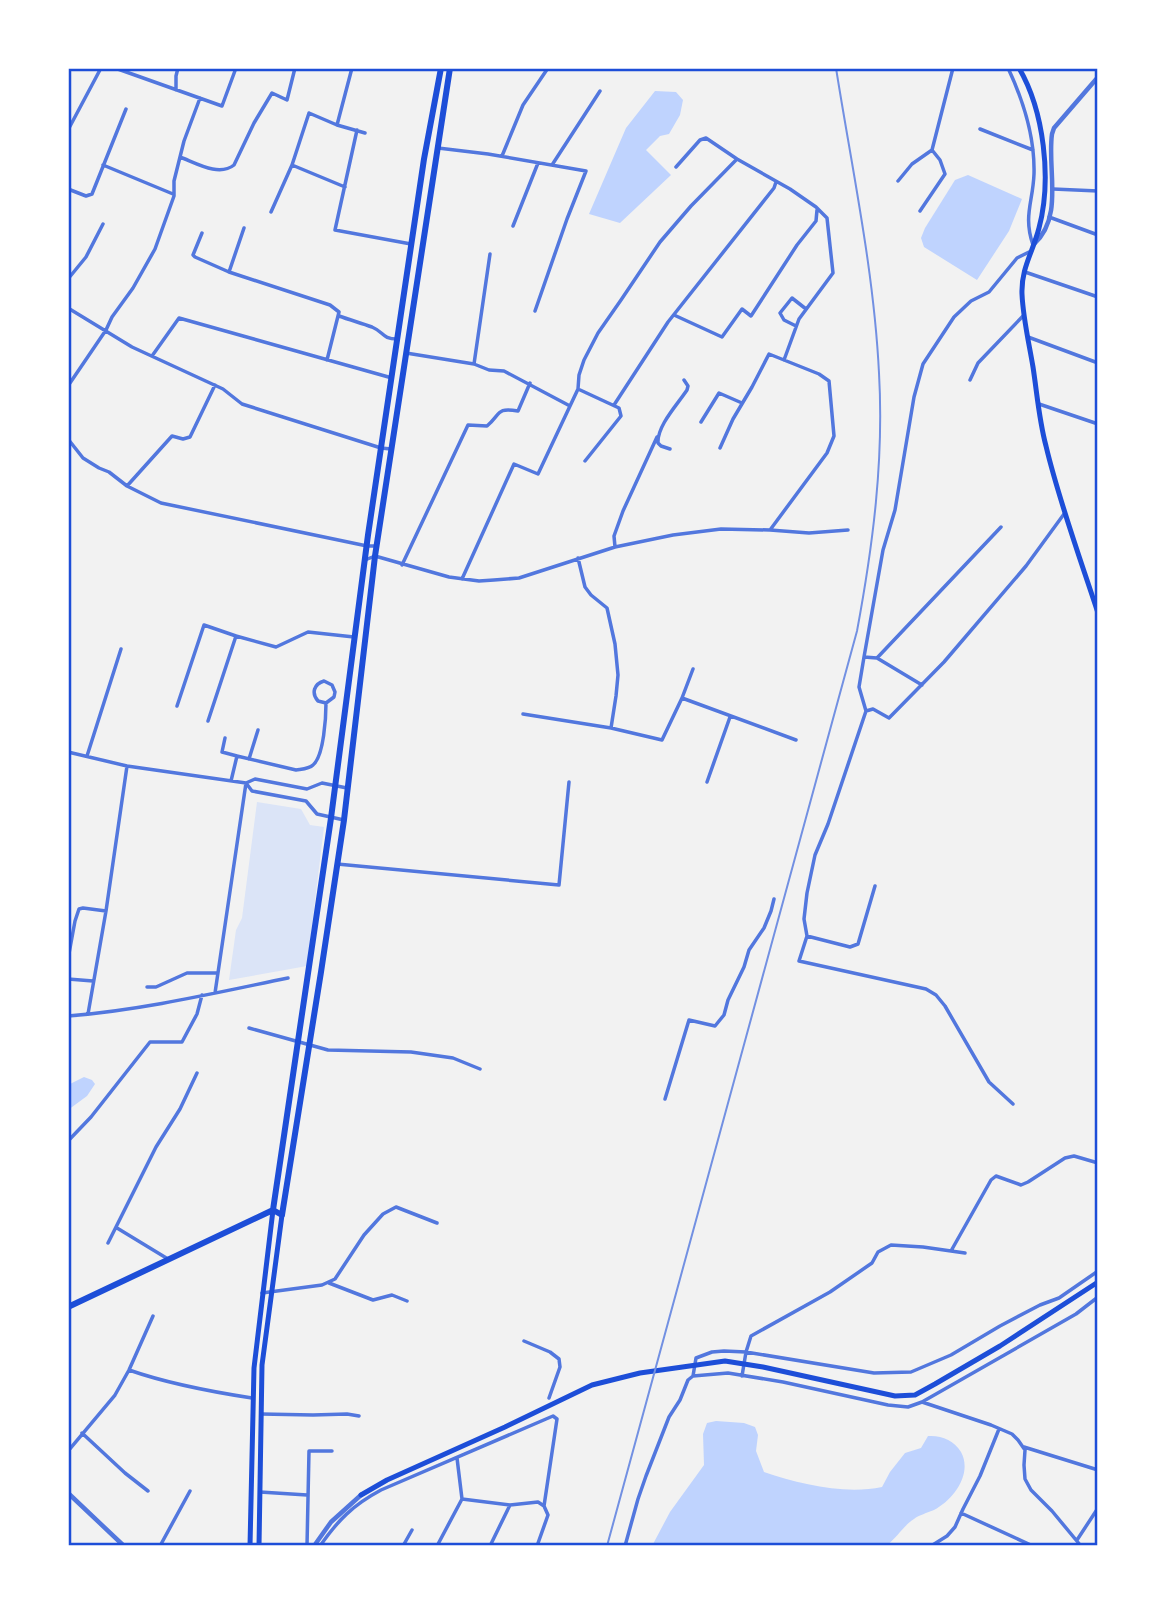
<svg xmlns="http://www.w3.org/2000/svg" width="1166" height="1614" viewBox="0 0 1166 1614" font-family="Karla,sans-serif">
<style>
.green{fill:#dbe4f7}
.water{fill:#bfd3fe}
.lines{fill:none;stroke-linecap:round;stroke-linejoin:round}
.minor{stroke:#5277de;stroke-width:3.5}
.tertiary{stroke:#5277de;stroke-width:4.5}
.secondary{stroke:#1d4ed8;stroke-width:5}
.primary{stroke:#1d4ed8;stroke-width:5}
.trunk{stroke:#1d4ed8;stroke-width:6}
.rail{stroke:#7290e2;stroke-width:2}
.neatline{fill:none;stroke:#1d4ed8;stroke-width:2.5}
</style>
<rect width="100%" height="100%" fill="#f2f2f2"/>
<!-- green -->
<path class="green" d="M 257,802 L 301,809 L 310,825 L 324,827 L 307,966 L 229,980 L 236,930 L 242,918 Z"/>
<!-- water -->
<path class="water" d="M 655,91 L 676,92 L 683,100 L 680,115 L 669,134 L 660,136 L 646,150 L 671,175 L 620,223 L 589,214 L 626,128 Z
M 968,175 L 1022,199 L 1009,231 L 977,280 L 924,247 L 921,238 L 925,228 L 955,180 Z
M 84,1077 L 92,1080 L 95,1084 L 87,1096 L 68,1110 L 68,1085 Z
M 716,1421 L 744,1423 L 755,1427 L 758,1435 L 756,1451 L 764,1472 C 800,1484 845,1495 882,1487 L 890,1472 L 905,1453 L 921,1448 L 928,1436 C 941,1435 954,1440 961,1452 C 973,1474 953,1500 934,1510 C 927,1513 919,1515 914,1519 C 903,1526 897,1538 886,1546 L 652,1546 L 670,1512 L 704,1465 L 703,1434 L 707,1423 Z"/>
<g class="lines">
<!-- minor -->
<path class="minor" d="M 115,68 L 222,106 L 236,68
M 352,68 L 337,125 L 365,133
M 1008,68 C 1024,102 1035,137 1034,174 C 1033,202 1023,216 1033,245
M 176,90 L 176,76 L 178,68
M 980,129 L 1033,150
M 68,130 L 101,68
M 357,130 L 335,230 L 411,244
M 438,148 L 488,154 L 586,171 L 567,219 L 535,311
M 502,156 L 523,105 L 548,68
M 180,157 C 196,163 219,177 234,165 L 254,123 L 272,93 L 287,100 L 295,68
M 103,165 L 173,194
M 292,165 L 309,113 L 337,125
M 552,165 L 600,91
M 676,167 L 700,140 L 706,138 L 737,159 L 790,189 L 816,207 L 827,218 L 833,273 L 799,319 L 784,360
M 898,181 L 912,164 L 932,150 L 953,68
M 68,189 L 86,196 L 92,194 L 126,109
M 1053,189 L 1098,191
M 920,211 L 945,174 L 940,160 L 932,150
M 271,212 L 292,165 L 345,187
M 1049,217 L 1098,235
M 513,226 L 538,163
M 202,233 L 193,255 L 195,257 L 229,272 L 330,305 L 339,312 L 327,360
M 229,272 L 244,228
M 1025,272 L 1098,297
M 68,279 L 86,257 L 103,224
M 68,308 L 132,347 L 223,389 L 242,404 L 381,448 L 391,449
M 674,315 L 722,337 L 742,309 L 751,316 L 797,245 L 816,221 L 817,210
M 339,316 C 350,320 361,323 372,327 C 384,332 382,339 397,339
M 796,326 L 784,320 L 780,313 L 792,298 L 806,309
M 1028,337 L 1098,363
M 406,353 L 474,364 L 489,370 L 504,371 L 570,406 L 578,389 L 579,375 L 584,360 L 598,333 L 621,300 L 660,242 L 691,206 L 737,159
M 152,356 L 179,318 L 392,378
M 474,364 L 490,254
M 970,380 L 978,363 L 1023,316
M 70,383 L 106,330 L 112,317 L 133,288 L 155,249 L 174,196 L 174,181 L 184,141 L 200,98
M 578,389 L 619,408 L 621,416 L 585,461
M 1039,404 L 1098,424
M 614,405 L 668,322 L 774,188 L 776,182
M 701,422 L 719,393 L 742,403
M 68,439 L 83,458 L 99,468 L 109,472 L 127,486 L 161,503 L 367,546 L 376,546
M 720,448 L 733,419 L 752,387 L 769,354 L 819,374 L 829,381 L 834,436 L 827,453 L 770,530
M 670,449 L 661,446 L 658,443 C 657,426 677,405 687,390 L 688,386 L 684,380
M 127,486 L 172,436 L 183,439 L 190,437 L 215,385
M 615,547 L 614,536 L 623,511 L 657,437
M 578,558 L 585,587 L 591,595 L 607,608 L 615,644 L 618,675 L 616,696 L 611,728
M 365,560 L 375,556 L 449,577 L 479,581 L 494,580 L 519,578 L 615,547 L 673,535 L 721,529 L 770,530 L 809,533 L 848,530
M 402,565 L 468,425 L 487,426 C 501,414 496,407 518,411 L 530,383
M 462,579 L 514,464 L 538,474 L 570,406
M 236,636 L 276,647 L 308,632 L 354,637
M 864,657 L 877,658 L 922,685
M 877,658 L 1001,527
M 682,698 L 693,669
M 177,706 L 204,625 L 236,636 L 208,721
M 866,711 L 859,687 L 864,657 L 883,550 L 895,510 L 914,397 L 923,364 L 954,317 L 971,301 L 989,292 L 1017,258 L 1029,252
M 523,714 L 611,728 L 662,740 L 682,698 L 796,740
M 225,738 L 222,752 L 237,756
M 68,752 L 127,766 L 246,783
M 87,756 L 121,649
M 249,759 L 258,730
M 231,781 L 237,756 L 296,770 C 302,769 309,769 313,765 C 324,756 326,716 326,703 L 334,697 L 335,692 L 332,685 L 324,681 C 314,684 311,693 318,701 L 326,703
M 707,782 L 730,717
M 246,783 L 252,791 L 306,801 L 317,814 L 344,820
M 246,783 L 255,779 L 307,789 L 322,783 L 347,788
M 337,864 L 559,885 L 569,782
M 807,936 L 850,947 L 858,944 L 875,886
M 68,959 L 75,921 L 79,909 L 83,908 L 106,911
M 68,979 L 93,981
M 147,987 L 156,987 L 187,973 L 218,973
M 215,993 L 246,783
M 88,1014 L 106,911 L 127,766
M 68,1016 C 142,1010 215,993 288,978
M 249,1028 L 328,1050 L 411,1052 L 453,1058 L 480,1069
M 665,1099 L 689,1020 L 715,1026 L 724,1015 L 728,1000 L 744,967 L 749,950 L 764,928 L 771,911 L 774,899
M 1013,1104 L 989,1082 L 945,1006 L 936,995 L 926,989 L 799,961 L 807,936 L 804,919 L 807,893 L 815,855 L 828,824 L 866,711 L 873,709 L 889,718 L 944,662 L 1026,566 L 1064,514
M 68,1141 L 91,1117 L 150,1042 L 182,1042 L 197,1014 L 202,995
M 117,1228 L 168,1259
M 108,1243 L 156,1147 L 180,1109 L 197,1073
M 951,1251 L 991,1180 L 996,1176 L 1021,1185 L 1028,1182 L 1065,1158 L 1074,1156 L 1098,1163
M 329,1283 L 373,1300 L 392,1295 L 407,1301
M 262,1293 L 322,1285 L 335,1279 L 364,1235 L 383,1214 L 396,1207 L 437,1223
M 524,1341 L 550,1352 L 559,1359 L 560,1367 L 549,1398
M 129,1370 C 166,1383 213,1392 252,1398
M 693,1376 L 696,1358 L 712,1352 L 724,1351 L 746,1352 L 874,1373 L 911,1372 L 951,1355 L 1000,1326 L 1040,1305 L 1059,1298 L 1098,1271
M 742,1376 L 746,1352 L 751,1336 L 830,1292 L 872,1263 L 878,1252 L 891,1245 L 923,1247 L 965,1253
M 922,1402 L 991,1425 L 1012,1434 L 1018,1440 L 1025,1450 L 1024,1465 L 1025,1479 L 1031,1490 L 1052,1511 L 1081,1546
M 261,1414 L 313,1415 L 347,1414 L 359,1416
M 82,1433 L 125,1473 L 148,1491
M 1024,1447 L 1098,1470
M 68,1451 L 115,1395 L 129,1370 L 153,1316
M 260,1492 L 307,1495
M 462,1499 L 510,1505 L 538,1502 L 544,1506
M 961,1513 L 1033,1546
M 1077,1540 L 1098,1508
M 160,1546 L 190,1491
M 307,1546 L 309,1451 L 332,1451
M 320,1546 C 338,1520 353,1505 381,1490 L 553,1416 L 557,1419 L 544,1506 L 548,1515 L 537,1546
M 403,1546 L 412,1530
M 437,1546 L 462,1499 L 457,1458
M 490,1546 L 510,1505
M 625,1546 L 638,1499 L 646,1476 L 669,1417 L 680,1400 L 688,1380 L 693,1376 L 728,1373 L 783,1382 L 888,1405 L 908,1407 L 922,1402 L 1076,1314 L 1098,1297
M 931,1546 L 947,1536 L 955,1527 L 963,1509 L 980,1476 L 999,1429"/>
<!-- tertiary -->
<path class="tertiary" d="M 1034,244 C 1064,217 1047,169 1052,134 L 1054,128 L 1098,77
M 68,1493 L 124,1546
M 314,1546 L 331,1522 L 361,1495"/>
<!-- secondary -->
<path class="secondary" d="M 1019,68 C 1044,111 1052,179 1039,228 C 1033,252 1021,268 1022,294 C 1023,318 1029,343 1033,367 C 1037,393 1039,420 1046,446 C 1059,501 1080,558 1098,613
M 361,1495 L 387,1480 L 505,1427 L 592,1385 L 640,1373 L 725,1361 L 763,1367 L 895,1396 L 915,1395 L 935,1384 L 1000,1346 L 1098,1282"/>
<!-- primary -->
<path class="primary" d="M 250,1546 L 254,1368 L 273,1210
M 259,1546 L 262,1365 L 282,1215"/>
<!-- trunk -->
<path class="trunk" d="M 273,1210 L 282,1215 L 321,972 L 344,820 L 375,556 L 450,68
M 273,1210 L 331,818 L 368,535 L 424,159 L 441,68
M 68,1307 L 273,1210"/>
<!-- rail -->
<path class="rail" d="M 607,1546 L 857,631 C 873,545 884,460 879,373 C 874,271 852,169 836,68"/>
</g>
<!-- border -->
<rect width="1166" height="1614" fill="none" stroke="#ffffff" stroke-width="140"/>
<rect x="70" y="70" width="1026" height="1474" class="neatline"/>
</svg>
